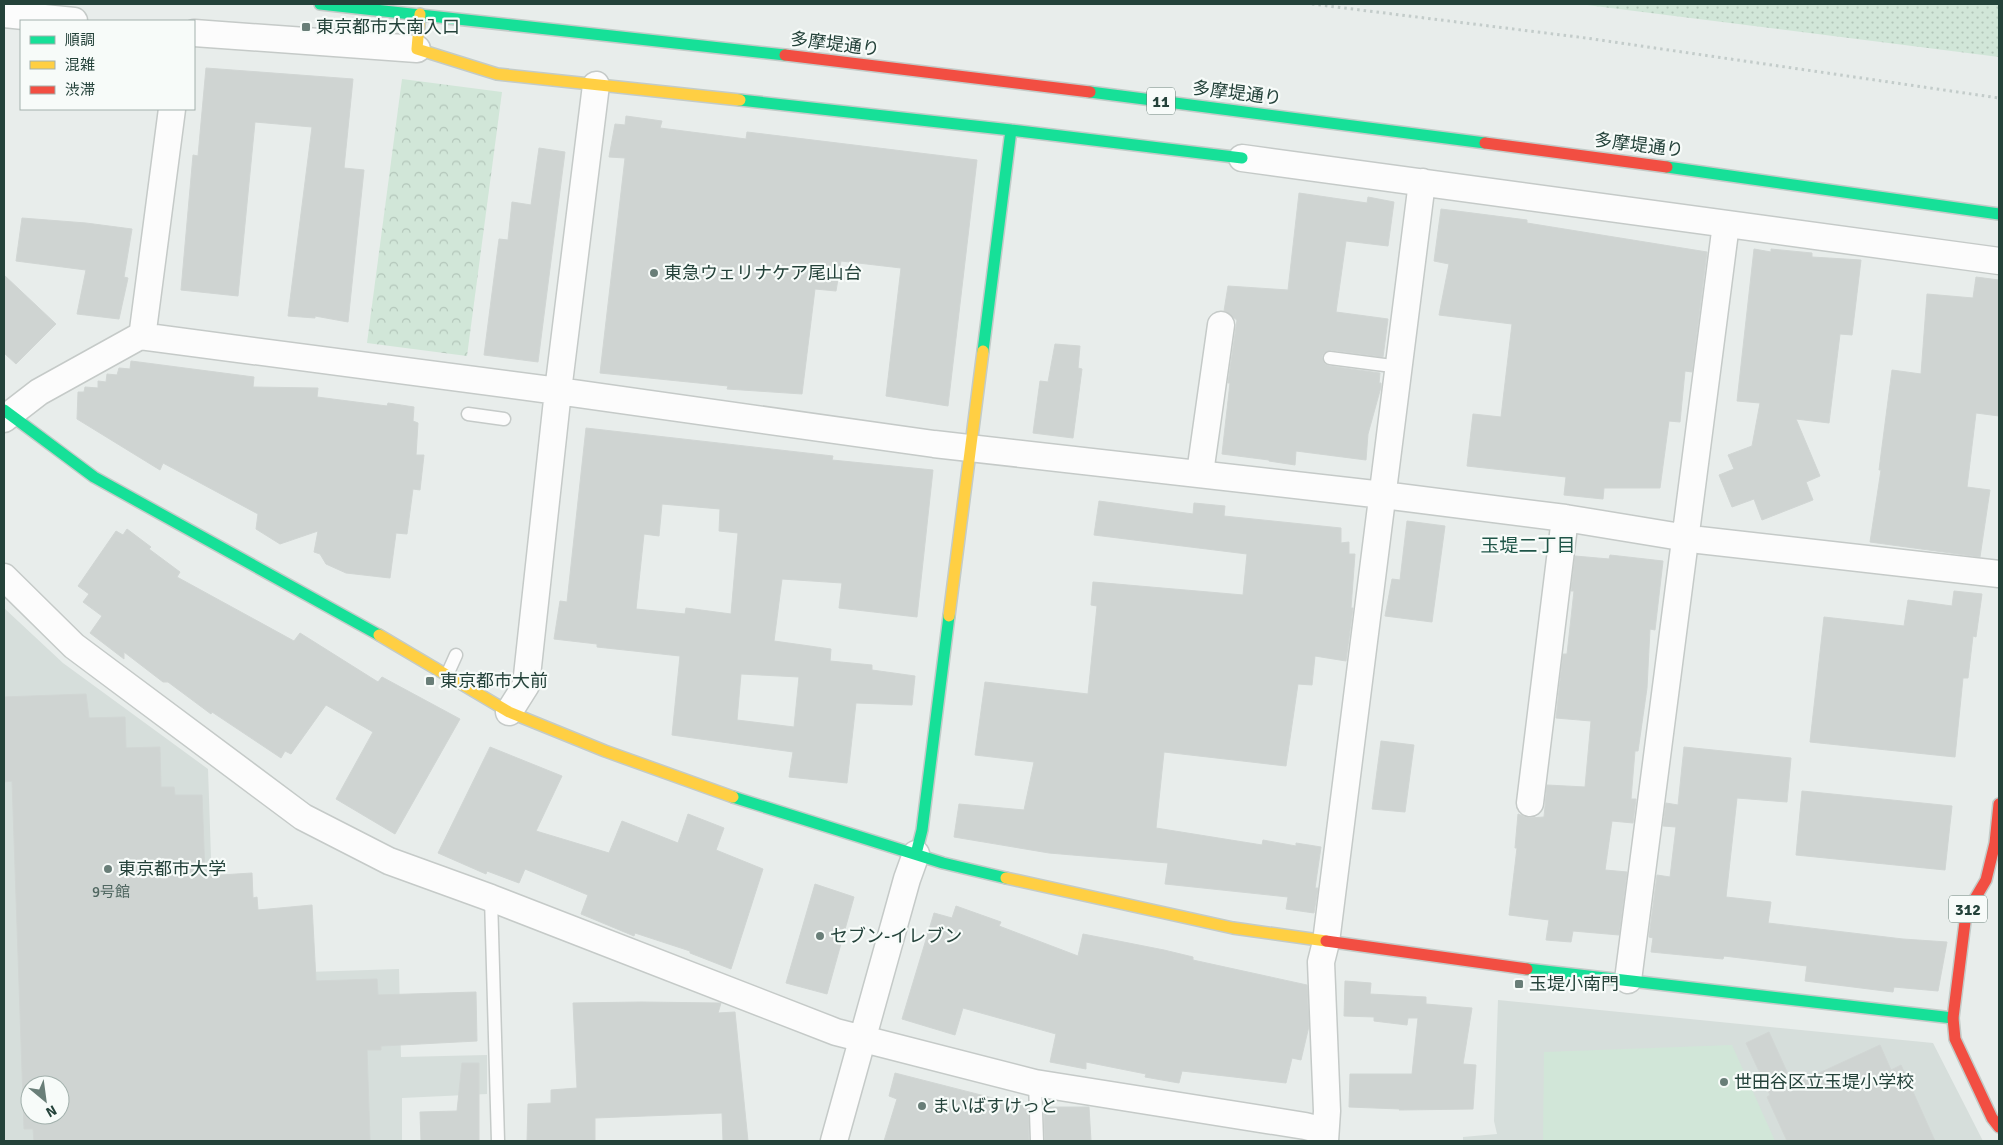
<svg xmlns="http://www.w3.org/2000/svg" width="2003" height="1145" viewBox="0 0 2003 1145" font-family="Signika,'Noto Sans JP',sans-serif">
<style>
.built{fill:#d6dedb;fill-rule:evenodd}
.grass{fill:#d1e6d8}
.forest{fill:url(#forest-crowns)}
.park{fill:url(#park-dots)}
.building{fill:#cfd4d2;stroke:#d1d6d4;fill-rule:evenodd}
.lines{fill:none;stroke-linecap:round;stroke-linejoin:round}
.lane-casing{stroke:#c5cac8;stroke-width:15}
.street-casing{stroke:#c5cac8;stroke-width:29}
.fast-casing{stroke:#c3cbc8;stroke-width:14}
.slow-casing{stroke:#c3cbc8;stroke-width:14}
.jam-casing{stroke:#c3cbc8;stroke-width:14}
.path{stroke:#c3ccca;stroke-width:3;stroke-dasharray:2.5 4;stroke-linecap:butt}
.lane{stroke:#fcfcfc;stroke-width:12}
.street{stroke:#fcfcfc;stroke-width:26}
.fast{stroke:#16e098;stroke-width:11}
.slow{stroke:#ffcf43;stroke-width:11}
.jam{stroke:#f24e42;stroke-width:11}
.poi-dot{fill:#697e78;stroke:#f7fbf9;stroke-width:2}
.labels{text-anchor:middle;stroke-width:4.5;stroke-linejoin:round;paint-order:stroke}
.number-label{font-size:15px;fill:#506761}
.shield{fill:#f7fbf9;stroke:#637a73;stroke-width:1}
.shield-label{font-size:16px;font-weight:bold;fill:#24423a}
.poi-label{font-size:18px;fill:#24423a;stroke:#f7fbf9;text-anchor:start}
.street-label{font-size:18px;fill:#24423a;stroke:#f7fbf9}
.neighbourhood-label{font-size:19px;fill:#1f5548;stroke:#f7fbf9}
</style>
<defs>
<pattern id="forest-crowns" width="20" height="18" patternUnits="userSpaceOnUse" patternTransform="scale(1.25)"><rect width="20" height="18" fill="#d1e6d8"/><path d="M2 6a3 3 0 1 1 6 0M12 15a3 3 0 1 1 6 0" fill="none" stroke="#b3c6ba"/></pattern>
<pattern id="park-dots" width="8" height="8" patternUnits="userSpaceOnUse" patternTransform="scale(1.25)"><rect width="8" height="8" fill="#d1e6d8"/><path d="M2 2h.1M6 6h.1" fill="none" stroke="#b3c6ba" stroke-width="1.8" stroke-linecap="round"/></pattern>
</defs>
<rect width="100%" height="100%" fill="#e8edeb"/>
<!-- built -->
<path class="built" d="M 4,608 L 63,663 L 208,769 L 215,975 L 399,969 L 401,1057 L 487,1055 L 487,1094 L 402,1098 L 402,1141 L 4,1141 ZM 30,1085 L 60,1085 L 60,1115 L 30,1115 Z
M 1498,1000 L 1933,1043 L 1983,1141 L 1463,1141 L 1463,1137 L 1497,1134 L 1494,1121 Z"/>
<!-- grass -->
<path class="grass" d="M 1732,1045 L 1775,1141 L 1543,1141 L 1544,1052 Z"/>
<!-- forest -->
<path class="forest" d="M 402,79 L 502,92 L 467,356 L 367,343 Z"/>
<!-- park -->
<path class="park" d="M 1579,4 L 1999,4 L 1999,57 Z"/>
<!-- building -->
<path class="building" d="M 206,68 L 353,79 L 344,168 L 364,170 L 348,322 L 315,316 L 315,318 L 288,316 L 312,127 L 255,122 L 238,296 L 181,290 L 193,155 L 198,156 Z
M 626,116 L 662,121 L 660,128 L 746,139 L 747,132 L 977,160 L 948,406 L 886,396 L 901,268 L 841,261 L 836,291 L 815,289 L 802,394 L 727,389 L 728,386 L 600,373 L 625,158 L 609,157 L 615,124 L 625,125 Z
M 539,148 L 565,152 L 538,362 L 484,355 L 499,239 L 508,240 L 512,202 L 531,205 Z
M 1299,193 L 1367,203 L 1368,197 L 1394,202 L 1388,246 L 1346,241 L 1336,312 L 1388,319 L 1383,357 L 1331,350 L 1324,353 L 1322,357 L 1325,364 L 1329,366 L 1380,373 L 1379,383 L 1381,383 L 1381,387 L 1368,434 L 1366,460 L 1296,451 L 1295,465 L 1269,461 L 1269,460 L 1222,454 L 1230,383 L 1228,383 L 1237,320 L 1224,311 L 1228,286 L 1288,290 Z
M 1441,209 L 1527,220 L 1527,223 L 1707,252 L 1692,372 L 1685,371 L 1680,422 L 1669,421 L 1660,488 L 1604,488 L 1603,499 L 1564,495 L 1566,477 L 1467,466 L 1473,414 L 1501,417 L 1512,324 L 1439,315 L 1449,264 L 1434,261 Z
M 22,218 L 86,223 L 132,229 L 124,277 L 128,278 L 119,319 L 77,314 L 86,270 L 16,261 Z
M 1754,249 L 1771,252 L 1771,249 L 1812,253 L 1812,257 L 1861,260 L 1852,335 L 1840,334 L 1829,423 L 1796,419 L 1820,476 L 1806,482 L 1813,500 L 1762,520 L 1754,499 L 1732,507 L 1719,475 L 1734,469 L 1728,455 L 1752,446 L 1760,403 L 1737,401 Z
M 4,275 L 56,324 L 16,364 L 4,353 Z
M 1976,277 L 1999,280 L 1999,416 L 1976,413 L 1967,487 L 1990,490 L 1980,557 L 1870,542 L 1881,470 L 1879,470 L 1892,370 L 1921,374 L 1927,294 L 1973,298 Z
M 1055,344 L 1080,346 L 1078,368 L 1082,369 L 1073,438 L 1033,433 L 1040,381 L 1048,382 Z
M 131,361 L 254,377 L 253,387 L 318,388 L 317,397 L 387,406 L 388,403 L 414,407 L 413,421 L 418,423 L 416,455 L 424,455 L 420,490 L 413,489 L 407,534 L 396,533 L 390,578 L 346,573 L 326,564 L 320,554 L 314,552 L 318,531 L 280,544 L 256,529 L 258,514 L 163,463 L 160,470 L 77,419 L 78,392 L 84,392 L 85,387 L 98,388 L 98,381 L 106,382 L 107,374 L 117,375 L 119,368 L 130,369 Z
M 586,428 L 833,456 L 832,460 L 933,470 L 917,617 L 839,608 L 842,583 L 782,579 L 774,641 L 831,649 L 830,661 L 872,665 L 872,670 L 915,676 L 912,705 L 856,703 L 847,783 L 789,777 L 793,752 L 672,735 L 680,656 L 597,647 L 597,644 L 554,639 L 560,601 L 567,602 ZM 662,504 L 720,509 L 719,531 L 738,533 L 731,614 L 686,608 L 685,614 L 636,609 L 644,534 L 659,536 ZM 741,674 L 799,677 L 794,727 L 737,720 Z
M 1099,501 L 1193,514 L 1194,503 L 1225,506 L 1224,516 L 1341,528 L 1341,543 L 1349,542 L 1349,554 L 1355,554 L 1351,608 L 1353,608 L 1346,661 L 1315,656 L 1312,685 L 1298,684 L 1286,766 L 1164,752 L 1156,828 L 1262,845 L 1263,840 L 1296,846 L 1296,843 L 1321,847 L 1315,888 L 1318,888 L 1314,913 L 1286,909 L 1288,897 L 1165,884 L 1168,863 L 1049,853 L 954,837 L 959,804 L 1024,810 L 1034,762 L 975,755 L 985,682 L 1088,694 L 1097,606 L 1091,605 L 1093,582 L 1243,595 L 1247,554 L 1094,535 Z
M 1407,521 L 1445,526 L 1432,622 L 1385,616 L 1392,579 L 1400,580 Z
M 127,529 L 151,547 L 149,549 L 180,572 L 177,577 L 294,641 L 300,633 L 378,682 L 382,677 L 460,719 L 395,834 L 336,799 L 373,732 L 326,705 L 291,754 L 285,751 L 281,758 L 212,712 L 211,714 L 168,682 L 163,682 L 124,652 L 124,659 L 90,633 L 102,616 L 83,602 L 89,594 L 78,586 L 116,531 L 123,535 Z
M 1610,555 L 1663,561 L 1655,630 L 1650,629 L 1647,688 L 1638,751 L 1635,751 L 1631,799 L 1636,799 L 1633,823 L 1612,821 L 1605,870 L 1627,872 L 1619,935 L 1573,931 L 1571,942 L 1546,940 L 1549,920 L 1509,915 L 1517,848 L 1515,848 L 1518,814 L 1529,818 L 1544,817 L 1547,785 L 1585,787 L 1591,721 L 1556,718 L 1563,654 L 1567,654 L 1574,591 L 1571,591 L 1575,556 L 1609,559 Z
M 1954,591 L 1982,594 L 1976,637 L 1973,636 L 1968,678 L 1963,678 L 1955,757 L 1810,742 L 1824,617 L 1904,626 L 1908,600 L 1952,606 Z
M 86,694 L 89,718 L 125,717 L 126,748 L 160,747 L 161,787 L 174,787 L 175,795 L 202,795 L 205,876 L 252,873 L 253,898 L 257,897 L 258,910 L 312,905 L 316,981 L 377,979 L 378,995 L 476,992 L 477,1041 L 381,1046 L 381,1050 L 367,1050 L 370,1141 L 34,1141 L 33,1129 L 24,1129 L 12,781 L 4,782 L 4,697 ZM 30,1085 L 60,1085 L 60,1115 L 30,1115 Z
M 1381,741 L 1414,745 L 1405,812 L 1372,809 Z
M 490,747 L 562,776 L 536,831 L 609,853 L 622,821 L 678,843 L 688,814 L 724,828 L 716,850 L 763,869 L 731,969 L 690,953 L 690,951 L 635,933 L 634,936 L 581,914 L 588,895 L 525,869 L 519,883 L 487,871 L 486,874 L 438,853 Z
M 1684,747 L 1791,758 L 1787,802 L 1737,798 L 1726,897 L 1771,902 L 1768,923 L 1903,939 L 1947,942 L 1938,991 L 1894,987 L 1893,992 L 1805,981 L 1807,966 L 1724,956 L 1723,959 L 1651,952 L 1653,938 L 1649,937 L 1657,875 L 1670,877 L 1676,827 L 1663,826 L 1666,803 L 1678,805 Z
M 1802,791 L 1952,806 L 1945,870 L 1796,855 Z
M 815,884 L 854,897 L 827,994 L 786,983 Z
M 956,906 L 1001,922 L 999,926 L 1078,956 L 1083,934 L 1164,950 L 1193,957 L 1193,960 L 1307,985 L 1309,1026 L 1301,1060 L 1292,1058 L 1286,1083 L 1182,1071 L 1179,1083 L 1145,1077 L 1146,1074 L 1086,1062 L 1086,1069 L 1050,1062 L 1056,1034 L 963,1008 L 955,1035 L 902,1019 L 934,913 L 952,918 Z
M 1345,981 L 1371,983 L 1370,994 L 1426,997 L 1426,1004 L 1472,1008 L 1463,1064 L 1476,1065 L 1473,1109 L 1399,1110 L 1400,1109 L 1349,1107 L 1350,1074 L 1412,1074 L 1418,1018 L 1408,1018 L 1407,1025 L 1374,1021 L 1374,1017 L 1344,1016 Z
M 641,1002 L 719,1003 L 721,1003 L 718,1013 L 735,1012 L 748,1141 L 723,1141 L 722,1113 L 595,1118 L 595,1141 L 527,1141 L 528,1104 L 551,1103 L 551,1090 L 577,1088 L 573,1003 Z
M 1769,1032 L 1793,1085 L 1880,1045 L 1891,1070 L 1901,1065 L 1935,1141 L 1787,1141 L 1767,1097 L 1770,1095 L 1746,1043 Z
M 462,1063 L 479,1063 L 479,1141 L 421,1141 L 420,1112 L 457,1111 Z
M 895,1073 L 1028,1107 L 1029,1141 L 884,1141 L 897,1099 L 889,1096 Z
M 1044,1107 L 1089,1107 L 1091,1141 L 1045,1141 Z"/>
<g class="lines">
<defs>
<path id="lane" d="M 1330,358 L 1400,367
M 468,414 L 504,419
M 447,675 L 456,655
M 491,898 L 498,1141
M 1035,1083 L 1037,1141"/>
<path id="street" d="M 4,14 L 74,21
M 194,33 L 417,49
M 1242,158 L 1999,261
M 140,336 L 143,330 L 172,109
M 4,419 L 39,392 L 140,336 L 558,391 L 934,444 L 1383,495 L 1565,518 L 1699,540 L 1999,574
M 1200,473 L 1221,325
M 4,577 L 74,646 L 303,817 L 389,861 L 491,898 L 836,1032 L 1035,1083 L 1305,1126 L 1325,1131
M 509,712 L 526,685 L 558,391 L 596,85
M 1530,803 L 1565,518
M 1628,980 L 1726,224
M 834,1141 L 907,879 L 916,854
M 1325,1141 L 1327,1111 L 1321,962 L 1326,942 L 1422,182"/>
<path id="fast" d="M 320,4 L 785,55
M 1090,92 L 1485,143
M 740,100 L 1011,130 L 1242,158
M 1667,167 L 1999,214
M 983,351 L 1011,130
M 4,410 L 94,477 L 379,635
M 733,797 L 943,863 L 1006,878
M 916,854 L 922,830 L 949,616
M 1527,969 L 1953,1018"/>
<path id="slow" d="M 420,14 L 417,49 L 497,74 L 740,100
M 949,616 L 983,351
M 379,635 L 509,712 L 605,751 L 733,797
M 1006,878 L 1233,928 L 1326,941"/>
<path id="jam" d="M 785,55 L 1090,92
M 1485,143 L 1667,167
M 1999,804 L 1995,843 L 1986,880 L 1966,914 L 1953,1018 L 1955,1039 L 1992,1118 L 1999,1127
M 1326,941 L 1527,969"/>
</defs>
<!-- lane casing -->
<use href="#lane" class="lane-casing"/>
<!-- street casing -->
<use href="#street" class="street-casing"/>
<!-- fast casing -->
<use href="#fast" class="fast-casing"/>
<!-- slow casing -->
<use href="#slow" class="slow-casing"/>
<!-- jam casing -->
<use href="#jam" class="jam-casing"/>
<!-- path -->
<path class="path" d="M 1312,4 L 1586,38 L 1999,98"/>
<!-- lane -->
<use href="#lane" class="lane"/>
<!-- street -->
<use href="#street" class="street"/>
<!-- fast -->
<use href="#fast" class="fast"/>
<!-- slow -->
<use href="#slow" class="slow"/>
<!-- jam -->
<use href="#jam" class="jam"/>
</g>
<!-- markers -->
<g class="poi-dot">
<rect x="301" y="22" width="10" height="10" rx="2.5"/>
<circle cx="654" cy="273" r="5"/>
<rect x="425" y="676" width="10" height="10" rx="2.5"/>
<circle cx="108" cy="869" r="5"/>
<circle cx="820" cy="936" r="5"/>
<rect x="1514" y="979" width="10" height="10" rx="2.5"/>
<circle cx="1724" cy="1082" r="5"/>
<circle cx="922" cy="1106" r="5"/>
</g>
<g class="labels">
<!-- number labels -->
<g class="number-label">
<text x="111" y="897">9号館</text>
</g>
<!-- shield labels -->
<g class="shield">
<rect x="1147" y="87.5" width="28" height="27" rx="4"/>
<rect x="1949" y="895.5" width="38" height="27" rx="4"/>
</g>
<g class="shield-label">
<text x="1161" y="107">11</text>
<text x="1968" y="915">312</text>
</g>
<!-- poi labels -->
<g class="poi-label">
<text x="316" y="33">東京都市大南入口</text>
<text x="664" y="279">東急ウェリナケア尾山台</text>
<text x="440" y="687">東京都市大前</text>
<text x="118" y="875">東京都市大学</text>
<text x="830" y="942">セブン-イレブン</text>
<text x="1529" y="990">玉堤小南門</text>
<text x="1734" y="1088">世田谷区立玉堤小学校</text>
<text x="932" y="1112">まいばすけっと</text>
</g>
<!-- street labels -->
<g class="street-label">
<text transform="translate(835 44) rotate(7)" y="6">多摩堤通り</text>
<text transform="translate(1237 93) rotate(7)" y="6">多摩堤通り</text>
<text transform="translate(1639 145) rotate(7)" y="6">多摩堤通り</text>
</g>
<!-- neighbourhood labels -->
<g class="neighbourhood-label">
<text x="1528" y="552">玉堤二丁目</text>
</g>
</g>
<!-- border -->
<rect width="2003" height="1145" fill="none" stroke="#24423a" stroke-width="10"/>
<!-- legend -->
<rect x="20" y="20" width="175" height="90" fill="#f7fbf9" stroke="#a3b1ad"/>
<rect x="30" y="36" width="25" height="8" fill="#16e098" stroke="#a3b1ad"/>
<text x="65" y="45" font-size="15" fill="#24423a">順調</text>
<rect x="30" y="61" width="25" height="8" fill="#ffcf43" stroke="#a3b1ad"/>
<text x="65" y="70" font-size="15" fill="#24423a">混雑</text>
<rect x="30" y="86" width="25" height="8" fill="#f24e42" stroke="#a3b1ad"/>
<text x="65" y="95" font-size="15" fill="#24423a">渋滞</text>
<!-- north arrow -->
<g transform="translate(45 1100) rotate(151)"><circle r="24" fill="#f7fbf9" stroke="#a3b1ad"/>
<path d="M0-4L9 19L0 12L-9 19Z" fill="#697e78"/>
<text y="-8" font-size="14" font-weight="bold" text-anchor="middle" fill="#24423a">N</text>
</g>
</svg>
